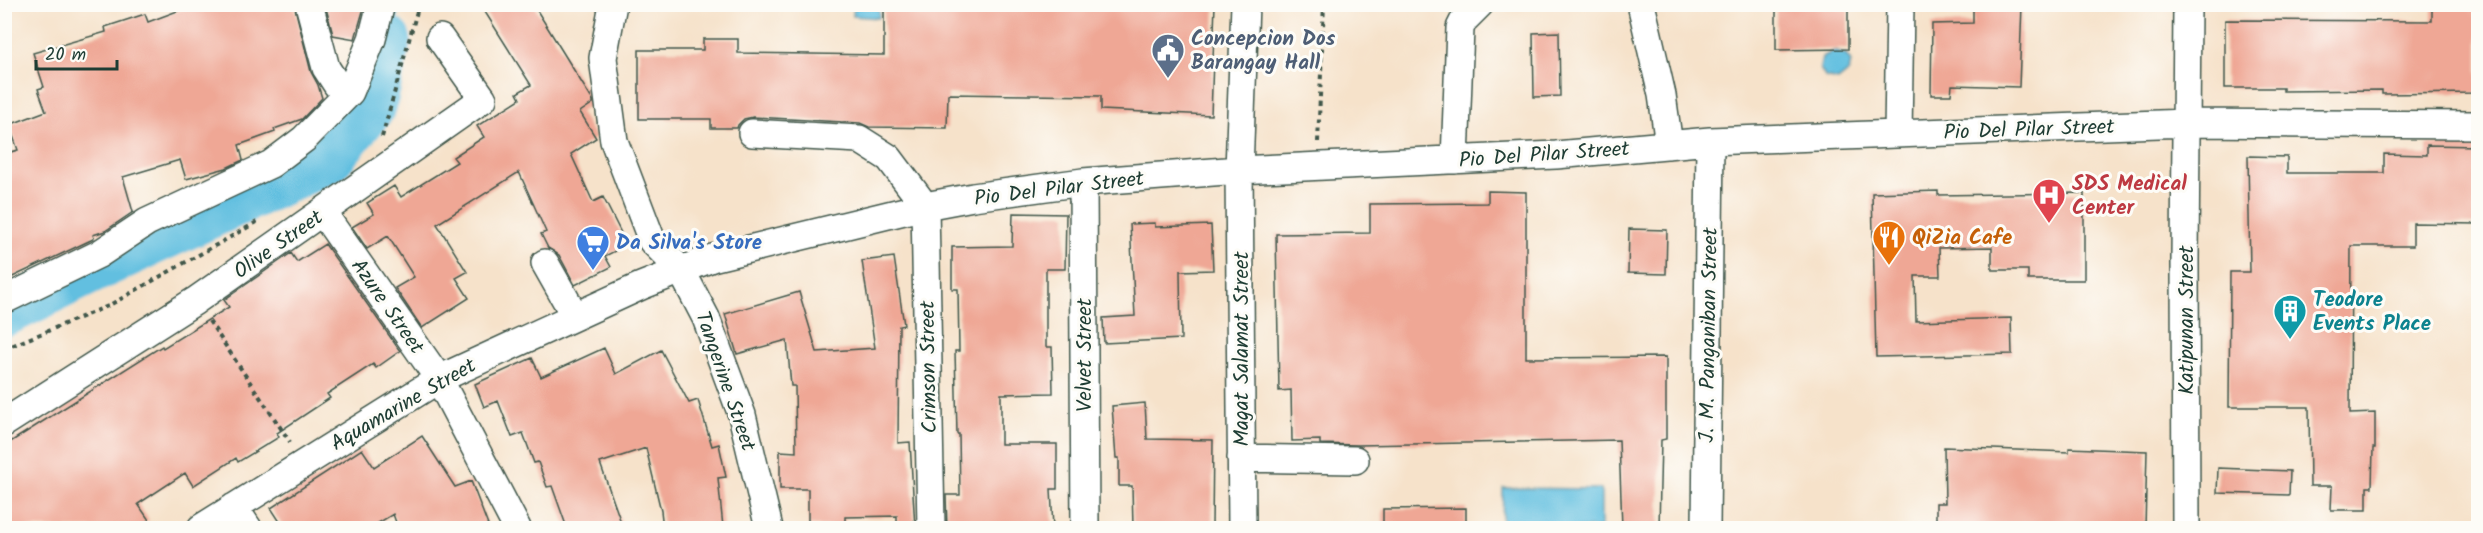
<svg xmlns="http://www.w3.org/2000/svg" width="2483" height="533" viewBox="0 0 2483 533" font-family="Kalam,sans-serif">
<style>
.water{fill:#62bfe0;stroke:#407e8a;stroke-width:1.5}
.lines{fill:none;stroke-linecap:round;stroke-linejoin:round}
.stream{stroke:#62bfe0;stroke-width:8}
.river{stroke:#62bfe0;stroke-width:48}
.building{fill:#efa795}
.minor-casing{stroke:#3f564a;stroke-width:30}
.path{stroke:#3f564a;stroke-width:4;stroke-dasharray:4.5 4.5;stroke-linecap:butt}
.minor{stroke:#fff;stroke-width:27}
.labels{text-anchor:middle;stroke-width:6;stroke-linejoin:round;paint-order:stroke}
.service-label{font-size:21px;font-weight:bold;fill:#4e5e75;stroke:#fdfcf7;text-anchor:start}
.street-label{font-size:21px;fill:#1f3d34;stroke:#fdfcf7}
.health-label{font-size:21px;font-weight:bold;fill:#be3a42;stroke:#fdfcf7;text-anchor:start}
.food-label{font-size:21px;font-weight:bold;fill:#c56008;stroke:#fdfcf7;text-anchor:start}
.shop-label{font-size:21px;font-weight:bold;fill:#366cbe;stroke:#fdfcf7;text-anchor:start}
.culture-label{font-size:21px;font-weight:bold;fill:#0d838f;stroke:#fdfcf7;text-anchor:start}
</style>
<rect width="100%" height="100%" fill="#fdfcf7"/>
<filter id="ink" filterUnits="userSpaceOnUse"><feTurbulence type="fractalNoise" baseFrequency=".0167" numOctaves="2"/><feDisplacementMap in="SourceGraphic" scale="12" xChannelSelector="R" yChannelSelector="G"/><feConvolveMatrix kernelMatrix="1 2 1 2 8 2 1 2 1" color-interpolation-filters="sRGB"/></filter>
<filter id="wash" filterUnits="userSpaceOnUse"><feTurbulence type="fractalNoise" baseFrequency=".008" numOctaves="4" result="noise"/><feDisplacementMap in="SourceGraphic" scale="24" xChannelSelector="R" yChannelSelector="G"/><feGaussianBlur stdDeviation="1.35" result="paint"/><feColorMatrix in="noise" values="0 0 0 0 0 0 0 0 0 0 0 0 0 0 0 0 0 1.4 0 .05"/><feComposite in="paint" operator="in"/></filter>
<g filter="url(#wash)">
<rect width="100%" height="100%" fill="#f6e2ca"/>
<!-- water -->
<path class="water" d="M 854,5 L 879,5 L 879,18 L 853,16 Z
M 1834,51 L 1846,55 L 1851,62 L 1849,71 L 1838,80 L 1825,77 L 1820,68 L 1822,57 Z
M 1503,488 L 1601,489 L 1601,528 L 1502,528 Z"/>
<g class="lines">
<!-- stream -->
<path class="stream" d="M 387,40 L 398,4"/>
<!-- river -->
<path class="river" d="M 4,313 L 104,264 L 328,160 L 373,105 L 387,40"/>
</g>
<g id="blocks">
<!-- building -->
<path class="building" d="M 196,4 L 294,4 L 311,72 L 318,85 L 322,98 L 302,119 L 274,129 L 275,132 L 239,145 L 243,160 L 226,168 L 186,179 L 180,160 L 123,177 L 133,212 L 105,231 L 93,235 L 94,238 L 91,240 L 4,281 L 4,154 L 18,150 L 9,125 L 46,111 L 38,89 L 44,87 L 33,53 L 106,32 L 105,27 L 145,14 L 148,22 Z
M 325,4 L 365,4 L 355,39 L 333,35 Z
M 480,4 L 533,4 L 564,54 L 593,101 L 593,103 L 580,112 L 596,138 L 571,154 L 593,202 L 603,197 L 627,245 L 605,256 L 611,267 L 575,285 L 559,255 L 548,248 L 541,234 L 546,232 L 519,172 L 437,224 L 467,272 L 456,278 L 469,298 L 422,328 L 395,288 L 414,277 L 388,236 L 367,249 L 352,227 L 374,214 L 367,203 L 394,186 L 401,197 L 457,162 L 453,157 L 484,137 L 477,126 L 520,99 L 517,93 L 531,85 Z
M 884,4 L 1215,4 L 1211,115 L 1101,110 L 1101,96 L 948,94 L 947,128 L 869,127 L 860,123 L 753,117 L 744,119 L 738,125 L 737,128 L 711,128 L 711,119 L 639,119 L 639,50 L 703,50 L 703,39 L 738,39 L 738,53 L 884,55 Z
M 1776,4 L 1848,4 L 1848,49 L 1776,50 Z
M 1973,4 L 2022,4 L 2019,87 L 1952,85 L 1951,95 L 1931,95 L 1932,24 L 1973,23 Z
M 2432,4 L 2478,4 L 2478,93 L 2382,94 L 2382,90 L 2283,91 L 2283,88 L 2225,88 L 2225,20 L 2432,21 Z
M 1559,32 L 1560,96 L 1534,97 L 1533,33 Z
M 2427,145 L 2478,146 L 2478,224 L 2413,223 L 2413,246 L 2351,246 L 2350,414 L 2375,413 L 2375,448 L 2373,448 L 2372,487 L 2367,487 L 2367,510 L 2331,510 L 2332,486 L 2310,486 L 2309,407 L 2229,407 L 2230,272 L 2250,272 L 2248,156 L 2287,157 L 2287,173 L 2384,173 L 2384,154 L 2427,155 Z
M 1488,191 L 1526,192 L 1526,358 L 1666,357 L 1666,439 L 1661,440 L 1659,528 L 1622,528 L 1619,440 L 1358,445 L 1320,444 L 1320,440 L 1292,441 L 1291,390 L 1279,391 L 1276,234 L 1370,233 L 1370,204 L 1488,203 Z
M 1938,191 L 1938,195 L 2084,193 L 2084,280 L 2028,280 L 2028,270 L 1992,270 L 1992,247 L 1939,248 L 1940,276 L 1915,276 L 1916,321 L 2011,318 L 2012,354 L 1876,357 L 1872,193 Z
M 1013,213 L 1066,214 L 1065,269 L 1046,269 L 1046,347 L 1052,347 L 1053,393 L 1001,394 L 1001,444 L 1057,444 L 1057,489 L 1051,489 L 1053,528 L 947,528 L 946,495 L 960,495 L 959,434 L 957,434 L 955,351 L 959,351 L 958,289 L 952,289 L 952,247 L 1012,246 Z
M 1155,223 L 1155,227 L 1211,225 L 1213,270 L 1180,271 L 1181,339 L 1104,343 L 1103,318 L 1135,316 L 1130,224 Z
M 1629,229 L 1667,230 L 1666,274 L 1628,273 Z
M 325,244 L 400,351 L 376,368 L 373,364 L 327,394 L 330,398 L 277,433 L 279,437 L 238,462 L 236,458 L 193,486 L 185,473 L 138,504 L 149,520 L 136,528 L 4,528 L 4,446 L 162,346 L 163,348 L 229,307 L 224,300 L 291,253 L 297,262 Z
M 894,257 L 904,325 L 899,326 L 898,443 L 910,442 L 915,528 L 897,528 L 897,516 L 845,517 L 845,526 L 808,526 L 808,489 L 780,489 L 780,451 L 796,452 L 795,386 L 791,386 L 787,340 L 737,354 L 725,314 L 799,292 L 817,352 L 875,348 L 862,261 Z
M 604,348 L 616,374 L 661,350 L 689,403 L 698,400 L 712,446 L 719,444 L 726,477 L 718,478 L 723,527 L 663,528 L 661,511 L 646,448 L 600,463 L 623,528 L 567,528 L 552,486 L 547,487 L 538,462 L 534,463 L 523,433 L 512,437 L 498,401 L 484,407 L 475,384 L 532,358 L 541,377 Z
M 1145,403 L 1147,439 L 1213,440 L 1212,528 L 1133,528 L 1132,486 L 1119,486 L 1119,458 L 1116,458 L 1112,406 Z
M 422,436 L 455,487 L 471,481 L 489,528 L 398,528 L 393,514 L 370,528 L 284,528 L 271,508 L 362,449 L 374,467 Z
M 1944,447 L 2069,452 L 2069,448 L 2147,451 L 2145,528 L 1936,528 L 1936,503 L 1945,503 Z
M 2218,468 L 2290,471 L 2289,495 L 2217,493 Z
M 1466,508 L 1466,528 L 1383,528 L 1383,509 Z"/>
</g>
</g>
<g filter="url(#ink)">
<use href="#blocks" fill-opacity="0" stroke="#3f564a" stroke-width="1.5"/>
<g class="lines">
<defs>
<path id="minor" d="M 309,4 L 326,68 L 337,85 L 350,92
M 613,4 L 603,58 L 614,141 L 652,241 L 681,270 L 706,318 L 742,415 L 769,528
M 1641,4 L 1662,95 L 1669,145
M 752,133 L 859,139 L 889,158 L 925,206 L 931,528
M 1898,134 L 1900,4
M 1455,160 L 1460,28 L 1464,20 L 1480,4
M 1083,182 L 1085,528
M 323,213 L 439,379 L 517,528
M 545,263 L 575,316
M 4,300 L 99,254 L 147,222 L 271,164 L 304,139 L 350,92 L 372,39 L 381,4
M 4,423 L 195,301 L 483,99 L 440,38
M 1241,458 L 1355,460
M 234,507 L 248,528
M 201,528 L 439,379 L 641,286 L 712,258 L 925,206 L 973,197 L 1083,182 L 1239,170 L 1556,155 L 1710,141 L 2186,123 L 2478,125
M 1242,528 L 1239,170 L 1245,4
M 1706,528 L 1710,141
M 2186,528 L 2185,261 L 2187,4"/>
</defs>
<!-- minor casing -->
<use href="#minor" class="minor-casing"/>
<!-- path -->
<path class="path" d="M 382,137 L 419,4
M 1318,142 L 1324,4
M 209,321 L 290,442
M 4,349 L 108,306 L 257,222"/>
<!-- minor -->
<use href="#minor" class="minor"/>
</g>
</g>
<!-- icons -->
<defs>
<symbol id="civic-pin" viewBox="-11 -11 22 30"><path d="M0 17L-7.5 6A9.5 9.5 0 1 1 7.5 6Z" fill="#5c6f8a" stroke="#fdfcf7"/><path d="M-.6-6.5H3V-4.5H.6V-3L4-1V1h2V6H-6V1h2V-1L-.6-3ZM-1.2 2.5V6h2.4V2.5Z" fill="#fff"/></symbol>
<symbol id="hospital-pin" viewBox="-11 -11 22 30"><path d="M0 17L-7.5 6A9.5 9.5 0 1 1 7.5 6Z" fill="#e0444e" stroke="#fdfcf7"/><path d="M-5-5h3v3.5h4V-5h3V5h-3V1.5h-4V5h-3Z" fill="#fff"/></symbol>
<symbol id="restaurant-pin" viewBox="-11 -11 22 30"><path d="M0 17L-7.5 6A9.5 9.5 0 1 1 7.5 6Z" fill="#e8710a" stroke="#fdfcf7"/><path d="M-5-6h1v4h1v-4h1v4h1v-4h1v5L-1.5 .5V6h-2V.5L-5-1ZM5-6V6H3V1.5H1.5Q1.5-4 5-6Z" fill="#fff"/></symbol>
<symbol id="supermarket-pin" viewBox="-11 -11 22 30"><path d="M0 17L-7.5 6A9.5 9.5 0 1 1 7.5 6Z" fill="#3f7fe0" stroke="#fdfcf7"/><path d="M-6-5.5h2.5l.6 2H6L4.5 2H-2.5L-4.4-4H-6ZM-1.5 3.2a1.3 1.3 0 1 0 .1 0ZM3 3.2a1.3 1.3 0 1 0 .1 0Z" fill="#fff"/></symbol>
<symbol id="building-pin" viewBox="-11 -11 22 30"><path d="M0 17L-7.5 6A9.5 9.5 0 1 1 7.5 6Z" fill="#0f9aa8" stroke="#fdfcf7"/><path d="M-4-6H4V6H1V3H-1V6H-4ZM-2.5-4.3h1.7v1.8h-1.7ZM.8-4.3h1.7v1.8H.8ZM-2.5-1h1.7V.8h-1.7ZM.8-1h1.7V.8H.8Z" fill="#fff"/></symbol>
</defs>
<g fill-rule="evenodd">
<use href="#civic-pin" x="1149" y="31" width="38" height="52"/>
<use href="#hospital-pin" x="2030" y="176" width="38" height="52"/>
<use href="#restaurant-pin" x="1870" y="218" width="38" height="52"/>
<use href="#supermarket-pin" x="574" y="223" width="38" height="52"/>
<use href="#building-pin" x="2271" y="292" width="38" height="52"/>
</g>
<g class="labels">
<!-- service labels -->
<g class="service-label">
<text x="1191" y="45">Concepcion Dos<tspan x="1191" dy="24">Barangay Hall</tspan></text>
</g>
<!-- street labels -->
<g class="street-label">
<text transform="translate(2029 129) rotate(-2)" y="7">Pio Del Pilar Street</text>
<text transform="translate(1544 154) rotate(-4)" y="7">Pio Del Pilar Street</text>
<text transform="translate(1059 188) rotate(-7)" y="7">Pio Del Pilar Street</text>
<text transform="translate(278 244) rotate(-35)" y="7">Olive Street</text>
<text transform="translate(388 306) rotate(55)" y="7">Azure Street</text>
<text transform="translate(2186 320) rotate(-90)" y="7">Katipunan Street</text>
<text transform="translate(1708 335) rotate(-89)" y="7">J. M. Panganiban Street</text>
<text transform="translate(1241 349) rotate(-90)" y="7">Magat Salamat Street</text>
<text transform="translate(1084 355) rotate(-90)" y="7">Velvet Street</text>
<text transform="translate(928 367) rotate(-91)" y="7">Crimson Street</text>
<text transform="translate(726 381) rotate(71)" y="7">Tangerine Street</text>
<text transform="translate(403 404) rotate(-30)" y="7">Aquamarine Street</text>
</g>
<!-- health labels -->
<g class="health-label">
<text x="2072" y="190">SDS Medical<tspan x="2072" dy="24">Center</tspan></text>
</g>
<!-- food labels -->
<g class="food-label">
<text x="1912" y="244">QiZia Cafe</text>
</g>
<!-- shop labels -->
<g class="shop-label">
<text x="616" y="249">Da Silva's Store</text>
</g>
<!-- culture labels -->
<g class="culture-label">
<text x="2313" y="306">Teodore<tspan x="2313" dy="24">Events Place</tspan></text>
</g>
</g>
<!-- margin -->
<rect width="2483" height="533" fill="none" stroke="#fdfcf7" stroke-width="24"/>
<!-- scale -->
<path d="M36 60v9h81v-9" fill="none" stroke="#1f3d34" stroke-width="3"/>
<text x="45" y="60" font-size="18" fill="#1f3d34" stroke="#fdfcf7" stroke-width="4.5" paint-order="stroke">20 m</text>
</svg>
